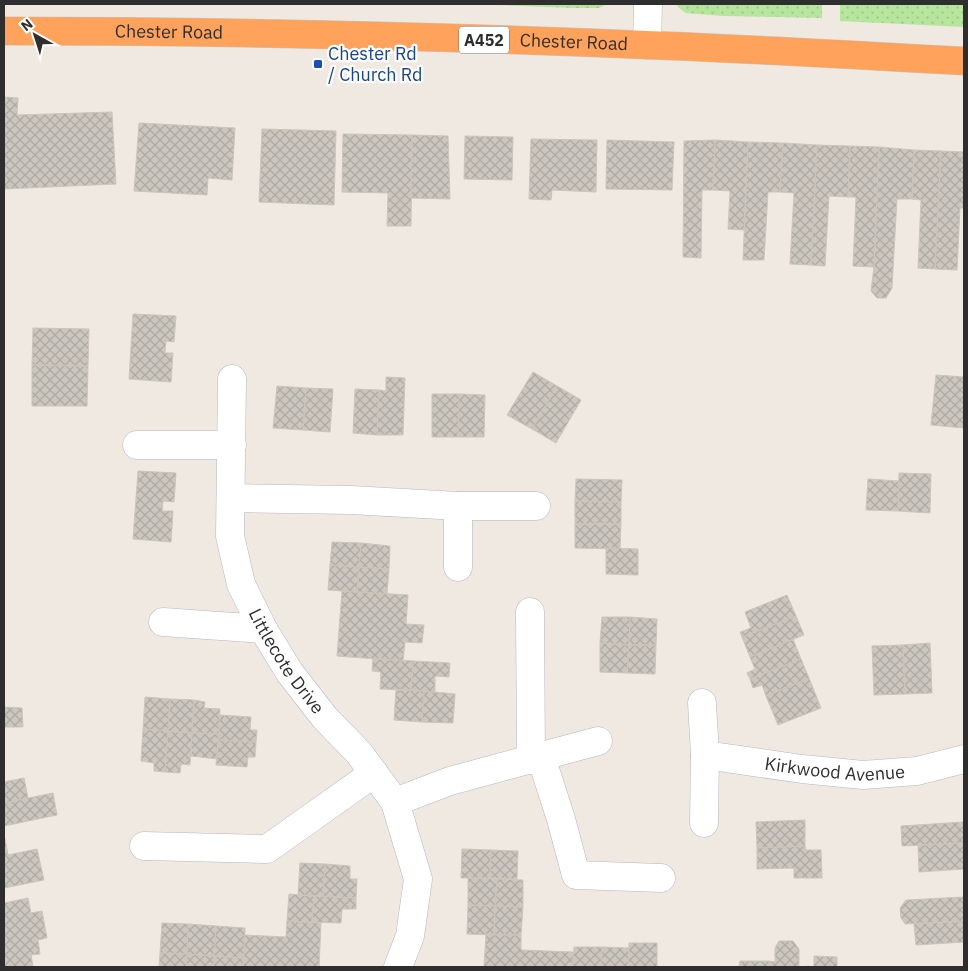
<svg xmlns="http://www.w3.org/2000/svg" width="968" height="971" viewBox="0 0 968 971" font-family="'IBM Plex Sans',sans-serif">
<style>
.green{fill:url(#green-dots)}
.building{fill:url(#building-cross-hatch);stroke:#cbc5ba}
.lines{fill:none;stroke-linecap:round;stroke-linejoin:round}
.minor-casing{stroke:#b4b7c1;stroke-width:29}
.highway-casing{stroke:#c9c9c9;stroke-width:29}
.minor{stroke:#fff;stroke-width:28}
.highway{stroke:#ffa35c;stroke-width:28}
.transit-dot{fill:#1a4fb4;stroke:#fff;stroke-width:2}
.labels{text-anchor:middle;stroke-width:4.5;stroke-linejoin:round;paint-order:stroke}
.shield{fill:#fff;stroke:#6d6d6d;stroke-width:1}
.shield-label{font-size:16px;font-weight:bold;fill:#2e2e2e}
.street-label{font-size:18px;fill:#2e2e2e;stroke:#fff}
.transit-label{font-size:18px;fill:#164399;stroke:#fff;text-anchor:start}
</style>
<defs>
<pattern id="green-dots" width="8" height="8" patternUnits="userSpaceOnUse" patternTransform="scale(1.25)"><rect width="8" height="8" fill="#b6e59e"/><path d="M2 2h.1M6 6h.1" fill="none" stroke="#9dc588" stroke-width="1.8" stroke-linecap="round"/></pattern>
<pattern id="building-cross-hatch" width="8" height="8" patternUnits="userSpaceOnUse" patternTransform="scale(1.25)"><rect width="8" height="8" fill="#cbc7bf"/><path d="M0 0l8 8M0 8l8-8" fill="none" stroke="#afaba4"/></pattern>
</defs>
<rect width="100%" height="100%" fill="#efe9e1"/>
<!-- green -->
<path class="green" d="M 470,4 L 607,4 L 599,8 L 573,8 Z
M 676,4 L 822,4 L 822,18 L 723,16 L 686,13 L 679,8 Z
M 840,4 L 964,4 L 964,27 L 840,21 Z"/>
<!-- building -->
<path class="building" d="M 4,97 L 18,98 L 17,115 L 112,112 L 116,184 L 4,189 Z
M 139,123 L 235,128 L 232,180 L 208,178 L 207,195 L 134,191 Z
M 262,129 L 336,131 L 334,205 L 259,202 Z
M 343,134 L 412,135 L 411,226 L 387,226 L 388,193 L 342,192 Z
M 412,135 L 448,136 L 450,199 L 411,198 Z
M 465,136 L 513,137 L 512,180 L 464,179 Z
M 531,139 L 597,140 L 596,192 L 552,190 L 551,200 L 529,199 Z
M 607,140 L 674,142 L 672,190 L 606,189 Z
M 715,140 L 713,190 L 702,190 L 701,258 L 683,257 L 684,141 Z
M 715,140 L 748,142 L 744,230 L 728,229 L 730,191 L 713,190 Z
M 748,142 L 783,143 L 780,192 L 768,192 L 764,260 L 743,260 Z
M 783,143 L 817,145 L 811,265 L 790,264 L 794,193 L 780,192 Z
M 817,145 L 850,146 L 848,197 L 829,196 L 825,266 L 811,265 Z
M 850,146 L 879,147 L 874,267 L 853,266 L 856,197 L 848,197 Z
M 879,147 L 914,150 L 912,199 L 897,199 L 892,288 L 886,298 L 877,298 L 871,291 L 874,267 Z
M 914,150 L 941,151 L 935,269 L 918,268 L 921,200 L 912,199 Z
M 941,151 L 964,152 L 964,208 L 960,208 L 957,270 L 935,269 Z
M 133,314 L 176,316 L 174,342 L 166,341 L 165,353 L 173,353 L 171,382 L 129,379 Z
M 33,328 L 89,329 L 88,366 L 32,365 Z
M 32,365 L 88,366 L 87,406 L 32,406 Z
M 533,372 L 557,386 L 532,429 L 507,415 Z
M 936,375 L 964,377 L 964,428 L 931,425 Z
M 386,377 L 405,378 L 403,435 L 377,435 L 379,390 L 386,391 Z
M 277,386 L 306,388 L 303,430 L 273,428 Z
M 557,386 L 581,400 L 556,443 L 532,429 Z
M 306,388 L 333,389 L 330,432 L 303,430 Z
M 355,389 L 379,390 L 377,435 L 353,433 Z
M 432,394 L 459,394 L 458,437 L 432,437 Z
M 459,394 L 485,395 L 484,437 L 458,437 Z
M 138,471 L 176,473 L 174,502 L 163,501 L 162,511 L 173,511 L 171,542 L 133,539 Z
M 899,473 L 931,474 L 930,513 L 898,511 Z
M 576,479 L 622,480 L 621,502 L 575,501 Z
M 868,479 L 899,481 L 898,511 L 866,510 Z
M 575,501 L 621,502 L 621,524 L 575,524 Z
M 575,524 L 621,524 L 620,549 L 575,548 Z
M 332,542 L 361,543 L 359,567 L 330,565 Z
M 361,543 L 390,546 L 389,569 L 359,567 Z
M 606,548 L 638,549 L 638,575 L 606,574 Z
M 330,565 L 359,567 L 357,592 L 328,590 Z
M 359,567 L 389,569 L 387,594 L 357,592 Z
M 342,591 L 408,595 L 406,624 L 424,625 L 422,643 L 405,642 L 403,661 L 337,656 Z
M 787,595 L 796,616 L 742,637 L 740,632 L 751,628 L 745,612 Z
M 796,616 L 804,635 L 750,657 L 742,637 Z
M 602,617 L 630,617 L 629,645 L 600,643 Z
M 630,617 L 657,619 L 656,645 L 629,645 Z
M 793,639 L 801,659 L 750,679 L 747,673 L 755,669 L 750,657 Z
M 600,643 L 629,645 L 627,673 L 600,672 Z
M 930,643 L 932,693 L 905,694 L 903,645 Z
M 629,645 L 656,645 L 655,674 L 627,673 Z
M 903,645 L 905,694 L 874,695 L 872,646 Z
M 373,658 L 413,661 L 411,690 L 380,689 L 381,672 L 372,671 Z
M 801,659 L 809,678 L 766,696 L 762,685 L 753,688 L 750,679 Z
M 413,661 L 450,663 L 449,677 L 435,676 L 435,692 L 411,690 Z
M 809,678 L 821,708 L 778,725 L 766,696 Z
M 396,690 L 424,691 L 422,722 L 394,720 Z
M 424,691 L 455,694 L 453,723 L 422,722 Z
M 145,697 L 170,699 L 168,731 L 143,729 Z
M 170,699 L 194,700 L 192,733 L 168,731 Z
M 194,700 L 205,702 L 204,708 L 220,709 L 219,734 L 192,733 Z
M 4,707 L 22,708 L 23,727 L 4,727 Z
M 220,715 L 251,717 L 250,730 L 257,730 L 256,742 L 218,740 Z
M 143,729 L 168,731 L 165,772 L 154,771 L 154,763 L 141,761 Z
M 168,731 L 192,733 L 190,765 L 181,764 L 180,773 L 165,772 Z
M 192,733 L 219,734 L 217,759 L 191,756 Z
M 218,740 L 256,742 L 255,757 L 248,757 L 247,767 L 216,765 Z
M 24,778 L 28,798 L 4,803 L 4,782 Z
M 53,793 L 57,815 L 4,826 L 4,803 Z
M 805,820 L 805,846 L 757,848 L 756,822 Z
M 964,822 L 964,843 L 902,846 L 901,826 Z
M 4,838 L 5,838 L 8,855 L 37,849 L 44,880 L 4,888 Z
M 964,843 L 964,869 L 919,872 L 918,845 Z
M 805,846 L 806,850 L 821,850 L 822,878 L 794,878 L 794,868 L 757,869 L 757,848 Z
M 462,849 L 491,850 L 490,878 L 461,878 Z
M 491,850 L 518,851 L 517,879 L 490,878 Z
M 300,863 L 325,864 L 323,896 L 298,895 Z
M 325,864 L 350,866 L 350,879 L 357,879 L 356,898 L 323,896 Z
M 468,878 L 497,879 L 495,906 L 468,905 Z
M 497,879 L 523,880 L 523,907 L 495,906 Z
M 289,894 L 314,896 L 312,922 L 287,921 Z
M 314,896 L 356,898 L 356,909 L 342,909 L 341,923 L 312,922 Z
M 964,897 L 964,921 L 905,924 L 901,918 L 900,908 L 906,900 Z
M 28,898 L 31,913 L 42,911 L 47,938 L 38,940 L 40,954 L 31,955 L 33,967 L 5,967 L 4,962 L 4,903 Z
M 468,905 L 495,906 L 494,935 L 467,934 Z
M 495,906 L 523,907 L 521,935 L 494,935 Z
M 287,921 L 321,923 L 319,967 L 243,967 L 245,935 L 286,937 Z
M 964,921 L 964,942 L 916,945 L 914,924 Z
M 162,923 L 188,924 L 187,954 L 160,953 Z
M 188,924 L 216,926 L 214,956 L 187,954 Z
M 216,926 L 245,928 L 244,958 L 214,956 Z
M 486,934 L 521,935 L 521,950 L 573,952 L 573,967 L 484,967 Z
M 779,941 L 793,941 L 799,949 L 799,967 L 769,967 L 769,961 L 775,962 L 775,948 Z
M 629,943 L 657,943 L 657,967 L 628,967 Z
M 574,947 L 602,947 L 601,967 L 573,967 Z
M 602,947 L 629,948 L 628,967 L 601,967 Z
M 160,953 L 187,954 L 186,967 L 159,967 Z
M 187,954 L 214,956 L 214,967 L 186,967 Z
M 214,956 L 244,958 L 243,967 L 214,967 Z
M 814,956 L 837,957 L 837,967 L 807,967 L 807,966 L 814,967 Z
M 740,961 L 769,961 L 769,967 L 739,967 Z"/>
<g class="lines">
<defs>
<g id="minor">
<path d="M 647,45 L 648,4"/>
<path id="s1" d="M 232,379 L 230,536 L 241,584 L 263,629 L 290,673 L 325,718 L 359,753 L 395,802 L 418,879 L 410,936 L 398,967"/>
<path d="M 137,445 L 232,445"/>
<path d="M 231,498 L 351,500 L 458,506 L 536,506"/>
<path d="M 458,506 L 458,567"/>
<path d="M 530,612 L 531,760"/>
<path d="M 163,622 L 263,629"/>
<path d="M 702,703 L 705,755 L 704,823"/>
<path id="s2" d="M 705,755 L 802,769 L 863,775 L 917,771 L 964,759"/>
<path d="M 541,757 L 561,819 L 576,875 L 661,878"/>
<path d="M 395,802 L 450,781 L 598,741"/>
<path d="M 144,846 L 267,849 L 374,773"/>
</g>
<g id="highway">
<path id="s3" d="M 4,31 C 218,31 432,36 646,45 C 752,49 858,55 964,61"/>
</g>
</defs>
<!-- minor casing -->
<use href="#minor" class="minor-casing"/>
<!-- highway casing -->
<use href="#highway" class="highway-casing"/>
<!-- minor -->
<use href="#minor" class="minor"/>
<!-- highway -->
<use href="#highway" class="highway"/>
</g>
<!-- markers -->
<rect class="transit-dot" x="313" y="59" width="10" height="10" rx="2.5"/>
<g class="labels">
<!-- shield labels -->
<rect class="shield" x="459" y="26.5" width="50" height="27" rx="4"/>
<g class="shield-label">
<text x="484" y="46">A452</text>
</g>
<!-- street labels -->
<g class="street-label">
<text dy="6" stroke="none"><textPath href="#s3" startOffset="165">Chester Road</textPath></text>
<text dy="6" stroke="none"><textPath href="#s3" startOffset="570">Chester Road</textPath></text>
<text dy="6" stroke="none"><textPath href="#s1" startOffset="296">Littlecote Drive</textPath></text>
<text dy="6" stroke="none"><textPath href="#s2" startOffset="131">Kirkwood Avenue</textPath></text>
</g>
<!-- transit labels -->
<g class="transit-label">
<text x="328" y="60">Chester Rd<tspan x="328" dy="21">/ Church Rd</tspan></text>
</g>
</g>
<!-- border -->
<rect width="968" height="971" fill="none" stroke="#2e2e2e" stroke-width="10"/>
<!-- north arrow -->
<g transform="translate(35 35) rotate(321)" stroke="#ffffff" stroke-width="4" paint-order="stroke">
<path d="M0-4L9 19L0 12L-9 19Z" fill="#2e2e2e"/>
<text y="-8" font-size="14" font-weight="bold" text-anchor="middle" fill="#2e2e2e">N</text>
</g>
</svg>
